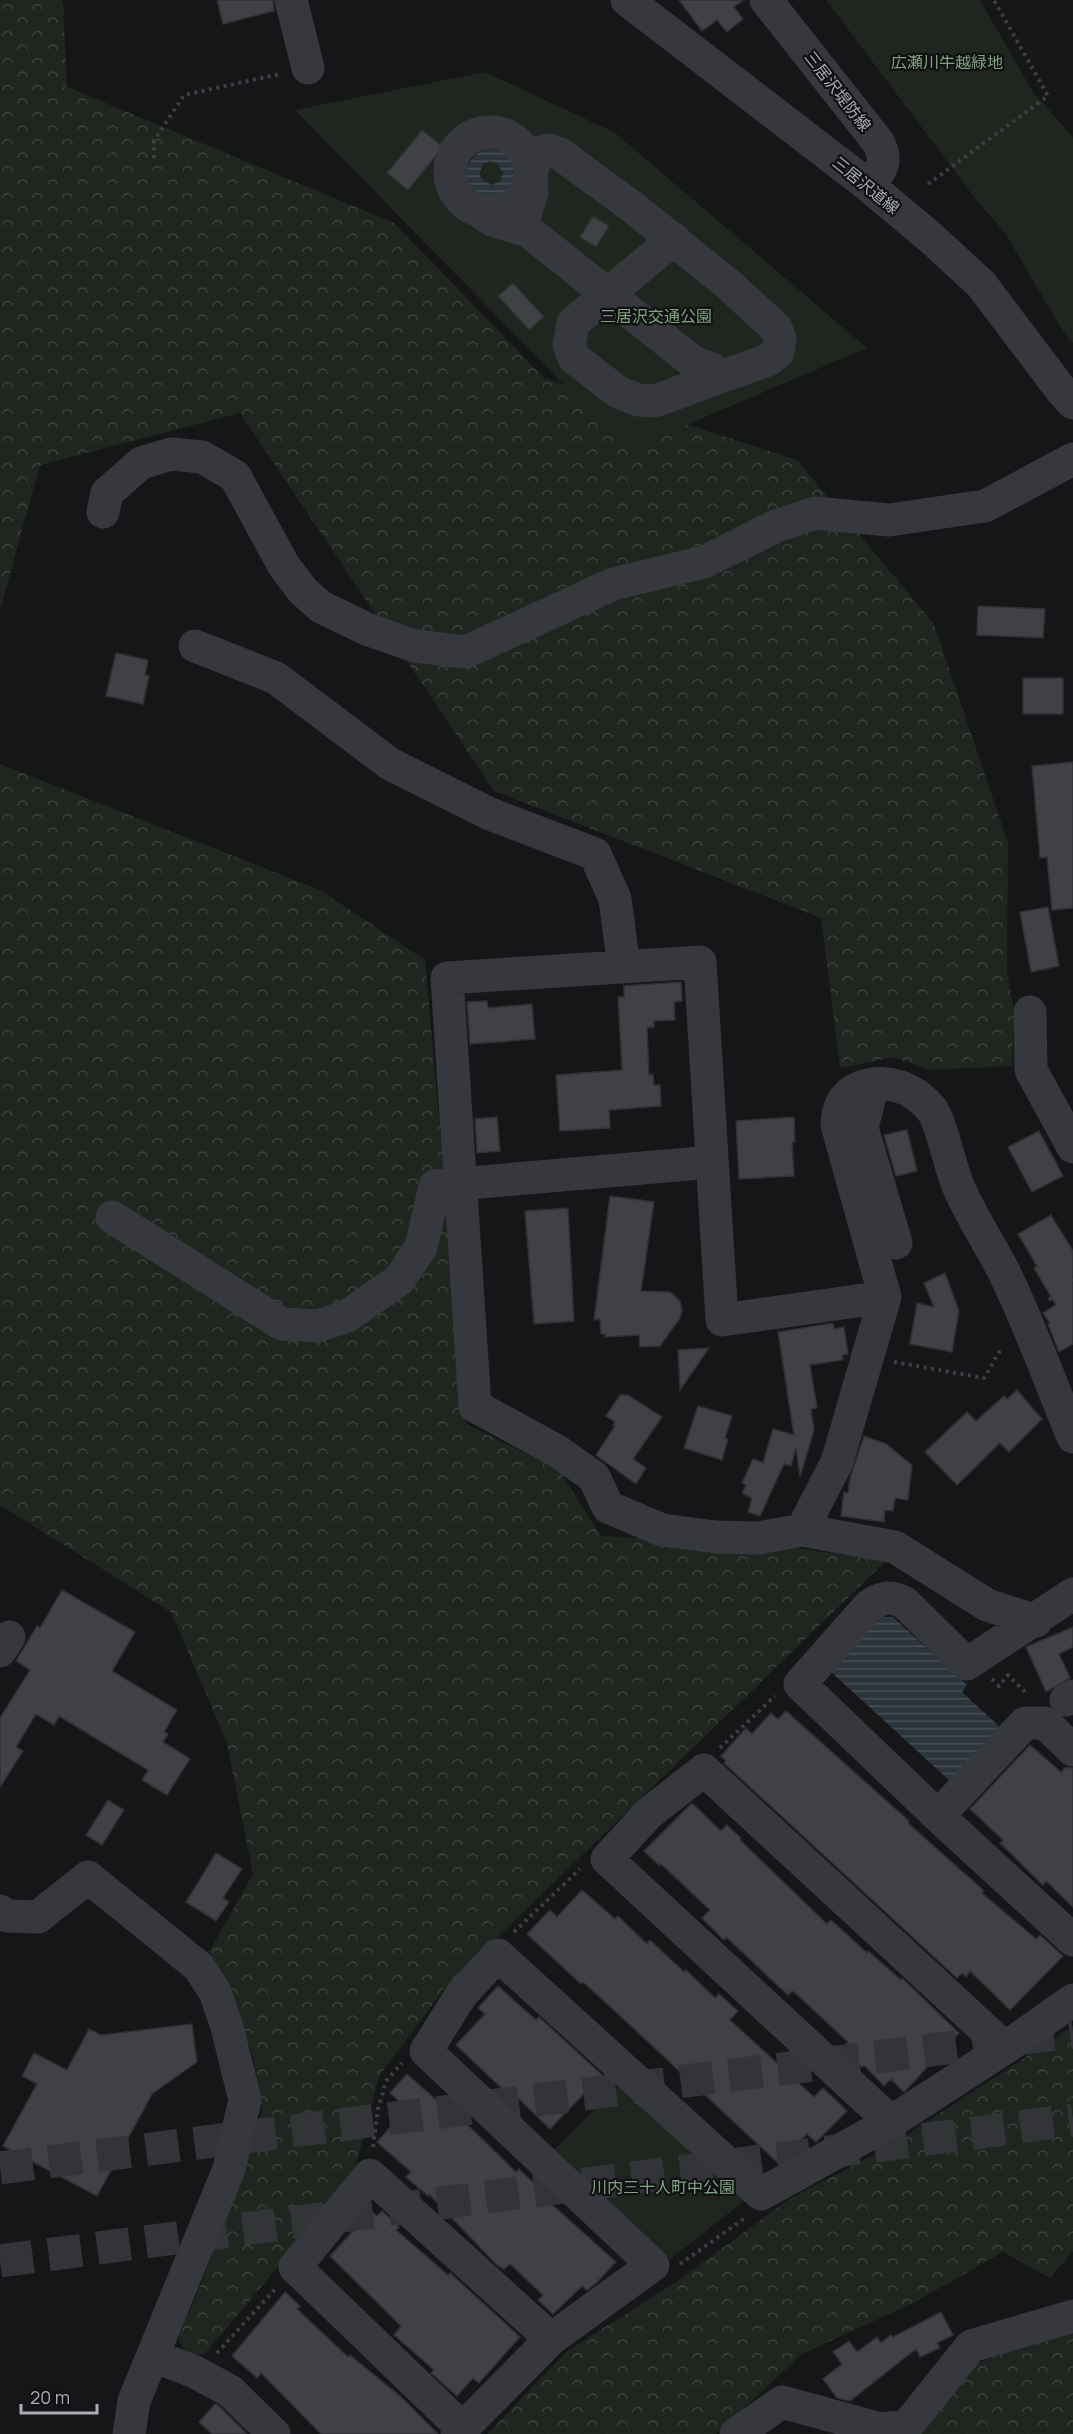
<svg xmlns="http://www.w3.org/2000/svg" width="1073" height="2434" viewBox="0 0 1073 2434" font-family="Manrope,'Noto Sans JP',sans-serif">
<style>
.forest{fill:url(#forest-crowns)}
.park{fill:#1e261f}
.water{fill:url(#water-rules);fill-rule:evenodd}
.building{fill:#404145;stroke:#303034;stroke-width:1.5}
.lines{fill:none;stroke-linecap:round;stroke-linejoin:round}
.highway-tunnel{stroke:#333438;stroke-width:33;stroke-dasharray:33 16;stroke-linecap:butt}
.path{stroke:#3d3f44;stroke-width:4;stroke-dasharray:3 4.5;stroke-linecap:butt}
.minor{stroke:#37383d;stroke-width:33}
.labels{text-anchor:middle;stroke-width:4.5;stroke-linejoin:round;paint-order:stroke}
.park-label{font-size:16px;fill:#7fa381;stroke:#111113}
.street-label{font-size:16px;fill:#a8adb8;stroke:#111113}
</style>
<defs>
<pattern id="forest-crowns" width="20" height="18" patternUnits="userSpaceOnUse" patternTransform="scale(1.5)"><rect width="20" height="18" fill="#1e261f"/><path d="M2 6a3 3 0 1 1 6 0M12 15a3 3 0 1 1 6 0" fill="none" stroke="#3c433d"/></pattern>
<pattern id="water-rules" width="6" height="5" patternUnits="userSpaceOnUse" patternTransform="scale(1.5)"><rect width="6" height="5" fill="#2c353c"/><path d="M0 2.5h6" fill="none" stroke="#485056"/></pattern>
</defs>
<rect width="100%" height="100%" fill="#161618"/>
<!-- forest -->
<path class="forest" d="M 0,0 L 63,0 L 67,87 L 394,223 L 544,378 L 797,460 L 934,624 L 1008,843 L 1007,973 L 1014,1009 L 1012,1066 L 929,1070 L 893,1057 L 840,1068 L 821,918 L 494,791 L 240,413 L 40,465 L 0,610 Z
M 0,764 L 320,890 L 425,960 L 466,1424 L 559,1470 L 601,1536 L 790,1547 L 886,1561 L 445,1988 L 379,2076 L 353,2177 L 204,2355 L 185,2352 L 179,2340 L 179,2328 L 189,2313 L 205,2274 L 262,2112 L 253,2057 L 224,1975 L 209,1952 L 253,1874 L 227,1743 L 171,1612 L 0,1505 Z
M 1073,2026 L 1073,2251 L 1050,2278 L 1003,2252 L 913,2303 L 802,2354 L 716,2434 L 487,2434 L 566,2352 L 679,2280 L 789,2199 L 887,2148 Z
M 1073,2325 L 1073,2434 L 909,2434 L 959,2370 Z"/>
<!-- park -->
<path class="park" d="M 826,0 L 980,0 L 1033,92 L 1073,137 L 1073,343 L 1064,333 L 1005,233 L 977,201 Z
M 485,72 L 614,132 L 867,348 L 628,450 L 295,110 Z
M 622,2083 L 747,2199 L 670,2259 L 553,2151 Z"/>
<!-- water -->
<path class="water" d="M 485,149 C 503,148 521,159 515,179 C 503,224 434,176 485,149 ZM 490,161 L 497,163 L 503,173 L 500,181 L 493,185 L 483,181 L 479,174 L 483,164 Z
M 880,1617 L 893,1617 L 967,1685 L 962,1692 L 1000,1727 L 950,1781 L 830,1671 Z"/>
<!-- building -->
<path class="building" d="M 217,0 L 273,0 L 274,11 L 223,24 Z
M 679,0 L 744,0 L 734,7 L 743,19 L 727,32 L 717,20 L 702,31 Z
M 422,130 L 443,147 L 408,190 L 387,173 Z
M 593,216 L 609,226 L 596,247 L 580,237 Z
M 513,283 L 544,317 L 529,330 L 498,296 Z
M 978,606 L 1045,609 L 1043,638 L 977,635 Z
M 116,653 L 148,660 L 145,675 L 149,676 L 143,704 L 106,696 Z
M 1023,678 L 1063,678 L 1063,714 L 1023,714 Z
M 1073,762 L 1073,908 L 1052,910 L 1047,857 L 1040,858 L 1032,766 Z
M 1048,907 L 1059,966 L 1031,972 L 1020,912 Z
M 681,982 L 682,1001 L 674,1002 L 675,1020 L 654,1021 L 654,1027 L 647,1028 L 649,1075 L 653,1074 L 654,1085 L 660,1085 L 661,1106 L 609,1110 L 610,1128 L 560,1131 L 556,1075 L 622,1070 L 618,997 L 624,997 L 624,986 Z
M 487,1001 L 488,1008 L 532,1004 L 535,1039 L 470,1044 L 467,1002 Z
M 497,1117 L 500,1151 L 477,1153 L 475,1119 Z
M 794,1117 L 795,1142 L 792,1142 L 794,1176 L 739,1179 L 736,1121 Z
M 907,1130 L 917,1171 L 896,1176 L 884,1135 Z
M 1039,1131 L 1063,1176 L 1032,1192 L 1008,1147 Z
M 610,1196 L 654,1202 L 641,1291 L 670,1292 L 680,1301 L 682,1310 L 680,1318 L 660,1346 L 640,1347 L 639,1335 L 605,1337 L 605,1334 L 601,1334 L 600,1319 L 594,1320 Z
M 568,1208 L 574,1321 L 534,1324 L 525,1211 Z
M 1051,1215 L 1073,1251 L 1073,1344 L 1059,1352 L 1048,1324 L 1050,1323 L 1043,1313 L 1056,1305 L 1034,1268 L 1037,1266 L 1018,1234 Z
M 945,1273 L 959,1311 L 952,1352 L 910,1344 L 917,1303 L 934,1307 L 924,1283 Z
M 833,1323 L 834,1329 L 844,1327 L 848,1354 L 842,1355 L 843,1360 L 810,1365 L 817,1408 L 811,1409 L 814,1430 L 800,1477 L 796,1448 L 791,1466 L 784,1464 L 760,1516 L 748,1512 L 752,1498 L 742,1493 L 746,1485 L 742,1483 L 753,1459 L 763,1463 L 773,1429 L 794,1435 L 778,1332 Z
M 709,1348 L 680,1390 L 678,1350 Z
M 1017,1390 L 1042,1419 L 1009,1452 L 1000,1443 L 957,1485 L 925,1452 L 967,1412 L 976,1421 L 1004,1396 L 1007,1399 Z
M 620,1395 L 628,1395 L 662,1417 L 633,1459 L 646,1468 L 636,1484 L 596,1455 L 615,1426 L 613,1425 L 615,1422 L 606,1416 Z
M 698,1406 L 732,1416 L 725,1438 L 728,1439 L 722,1460 L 684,1448 Z
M 864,1436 L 886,1444 L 912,1465 L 908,1500 L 895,1498 L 893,1511 L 885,1510 L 884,1522 L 841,1516 L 844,1492 L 848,1493 L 850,1478 Z
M 62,1590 L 135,1632 L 112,1671 L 177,1710 L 164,1732 L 168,1734 L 163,1742 L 190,1759 L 167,1795 L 142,1780 L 148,1770 L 59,1716 L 54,1725 L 36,1714 L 16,1747 L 23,1751 L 0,1787 L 0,1718 L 30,1670 L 16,1661 L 37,1626 L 40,1628 Z
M 1073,1627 L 1073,1647 L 1059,1654 L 1070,1678 L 1046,1692 L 1026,1647 Z
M 786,1711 L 909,1821 L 908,1823 L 984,1891 L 982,1893 L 1036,1939 L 1040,1935 L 1063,1956 L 1010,2010 L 970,1971 L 966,1977 L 962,1973 L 957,1978 L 724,1763 L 726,1761 L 721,1756 L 746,1728 L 752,1734 L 771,1713 L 778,1719 Z
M 1030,1745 L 1061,1772 L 1066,1767 L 1073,1768 L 1073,1907 L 1046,1881 L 1043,1885 L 1000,1843 L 1003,1840 L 970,1809 Z
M 108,1800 L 124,1810 L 102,1845 L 86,1835 Z
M 692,1803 L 721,1831 L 727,1825 L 741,1838 L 740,1840 L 827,1924 L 831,1920 L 867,1953 L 868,1951 L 901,1980 L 902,1978 L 959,2033 L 906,2090 L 904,2092 L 891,2079 L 884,2086 L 864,2065 L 862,2067 L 842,2048 L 848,2042 L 793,1991 L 788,1995 L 726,1937 L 724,1940 L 702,1918 L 710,1910 L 661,1864 L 660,1866 L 644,1851 Z
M 216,1853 L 242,1869 L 223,1898 L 229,1902 L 216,1921 L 186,1902 Z
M 582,1890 L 615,1919 L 618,1916 L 647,1944 L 650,1940 L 684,1972 L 686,1970 L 715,1998 L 719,1994 L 738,2011 L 730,2020 L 814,2097 L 823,2088 L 847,2111 L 816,2142 L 807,2134 L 778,2163 L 616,2012 L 583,1982 L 581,1984 L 527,1934 L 550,1910 L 557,1917 Z
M 498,1986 L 536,2020 L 539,2017 L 602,2075 L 550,2129 L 513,2093 L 510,2096 L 456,2045 L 485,2014 L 478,2008 Z
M 192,2024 L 197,2062 L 152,2094 L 97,2196 L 3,2146 L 37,2084 L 22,2076 L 34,2053 L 67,2070 L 89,2029 L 101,2035 Z
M 407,2074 L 442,2105 L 444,2102 L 516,2172 L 519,2169 L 549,2198 L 547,2200 L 616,2262 L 596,2283 L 587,2290 L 582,2286 L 553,2314 L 538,2300 L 543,2295 L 510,2264 L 504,2269 L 497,2265 L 429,2194 L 428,2196 L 406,2177 L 411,2172 L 377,2142 L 407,2109 L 390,2093 Z
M 382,2211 L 399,2227 L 396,2230 L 448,2275 L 450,2273 L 520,2337 L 479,2383 L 473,2378 L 457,2396 L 431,2373 L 434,2370 L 394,2335 L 401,2326 L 330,2256 L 371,2212 L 377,2216 Z
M 285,2292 L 300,2306 L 297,2309 L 348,2357 L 350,2355 L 400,2396 L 438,2434 L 321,2434 L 261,2373 L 257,2378 L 232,2356 Z
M 941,2312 L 953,2335 L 937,2343 L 940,2348 L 920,2357 L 916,2349 L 850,2401 L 837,2398 L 823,2379 L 842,2364 L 833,2352 L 849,2341 L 857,2352 L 877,2337 L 881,2343 L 891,2335 L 893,2337 Z
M 215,2404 L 219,2406 L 247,2434 L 212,2434 L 199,2422 Z"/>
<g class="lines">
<!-- highway-tunnel -->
<path class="highway-tunnel" d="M 0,2168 L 1073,2032
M 0,2261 L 1073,2120"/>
<!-- path -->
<path class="path" d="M 154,158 L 154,141 L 184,95 L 280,74
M 928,184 L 1048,96 L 994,0
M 1049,1300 L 1073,1279
M 894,1362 L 984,1378 L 1001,1349
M 992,1679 L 999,1686 L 1008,1675 L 1027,1694
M 720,1748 L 775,1696
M 514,1932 L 580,1869
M 373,2147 L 378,2109 L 386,2081 L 402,2063
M 680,2264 L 745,2218
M 217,2353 L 276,2288"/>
<!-- minor -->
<path class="minor" d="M 291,0 L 308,68
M 627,0 L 869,186 L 931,238 L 981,284 L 1062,391 L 1073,403
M 766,0 L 878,142 C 889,163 881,169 869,186
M450 172a40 40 0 1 1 80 0a40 40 0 1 1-80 0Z
M 478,210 L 492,220 L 528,231 L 693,362 L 712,369
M 528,231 L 524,218 L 532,193 L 531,173 L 536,158 L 540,152 L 549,150 L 560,154 L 635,209 L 729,285 L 776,328 L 780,339 L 778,352 L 768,360 L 690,388
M 674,239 L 573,323 L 569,345 L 574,358 L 618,392 L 638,400 L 655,401 L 690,388 L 698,380 L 699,373 L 693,362
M 103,512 L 107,493 L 141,463 L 171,454 L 202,457 L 235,476 L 284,566 L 303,591 L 321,607 L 369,630 L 415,646 L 466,652 L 613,584 L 704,562 L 776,526 L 815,513 L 889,520 L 985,506 L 1073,459
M 195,646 L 276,678 L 390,764 L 490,814 L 595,854 L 615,899 L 624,967
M 1030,1012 L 1031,1070 L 1073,1147
M 873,1084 L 862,1128 L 896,1243
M 112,1217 L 282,1324 L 318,1326 L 347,1316 L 399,1280 L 421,1247 L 435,1186 L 712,1162
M 885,1297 L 722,1320 L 700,962 L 447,978 L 475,1406 L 557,1451 L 594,1477 L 608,1507 L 662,1530 L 716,1537 L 758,1538 L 802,1530 L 895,1547 L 987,1605 L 1036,1621
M 802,1530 L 837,1462 L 885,1297 L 837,1125 C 837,1110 843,1094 859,1088 C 885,1077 914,1087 932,1110 C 941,1122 950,1166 957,1183 C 969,1214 989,1242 1004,1272 C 1030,1325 1050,1382 1073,1437
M 1073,1594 L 967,1664 L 905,1603 C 891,1595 883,1597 870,1605 L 800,1684 L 938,1816 L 1073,1940
M 0,1651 L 9,1637
M 1066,1700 L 1073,1696
M 938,1816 L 1025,1723 L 1045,1723 L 1073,1750
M 0,1911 L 7,1916 L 38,1917 L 88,1877 L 199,1967 L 215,1992 L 227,2027 L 245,2100 L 229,2169 L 134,2401 L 129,2434
M 891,2122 L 607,1859 L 648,1814 L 704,1770 L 1005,2048
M 153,2356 L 193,2371 L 230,2391 L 274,2434
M 463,2429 L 295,2267 L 370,2175 L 551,2339
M 457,2434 L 551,2339 L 653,2265 L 426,2051 L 461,1995 L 498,1955 L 761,2194 L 891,2122 L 1005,2048 L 1073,2000
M 736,2434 L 782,2402 L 880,2429 L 907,2426 L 971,2346 L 1073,2316"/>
</g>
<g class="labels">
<!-- park labels -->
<g class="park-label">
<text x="947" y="68">広瀬川牛越緑地</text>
<text x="656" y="322">三居沢交通公園</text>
<text x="663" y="2193">川内三十人町中公園</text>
</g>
<!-- street labels -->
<g class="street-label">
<text transform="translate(838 91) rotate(52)" y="6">三居沢堤防線</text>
<text transform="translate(866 185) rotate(39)" y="6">三居沢道線</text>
</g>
</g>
<!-- scale -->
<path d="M21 2404v9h76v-9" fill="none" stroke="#a8adb8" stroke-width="3"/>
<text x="30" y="2404" font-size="18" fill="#a8adb8" stroke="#111113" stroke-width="4.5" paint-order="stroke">20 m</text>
</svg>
